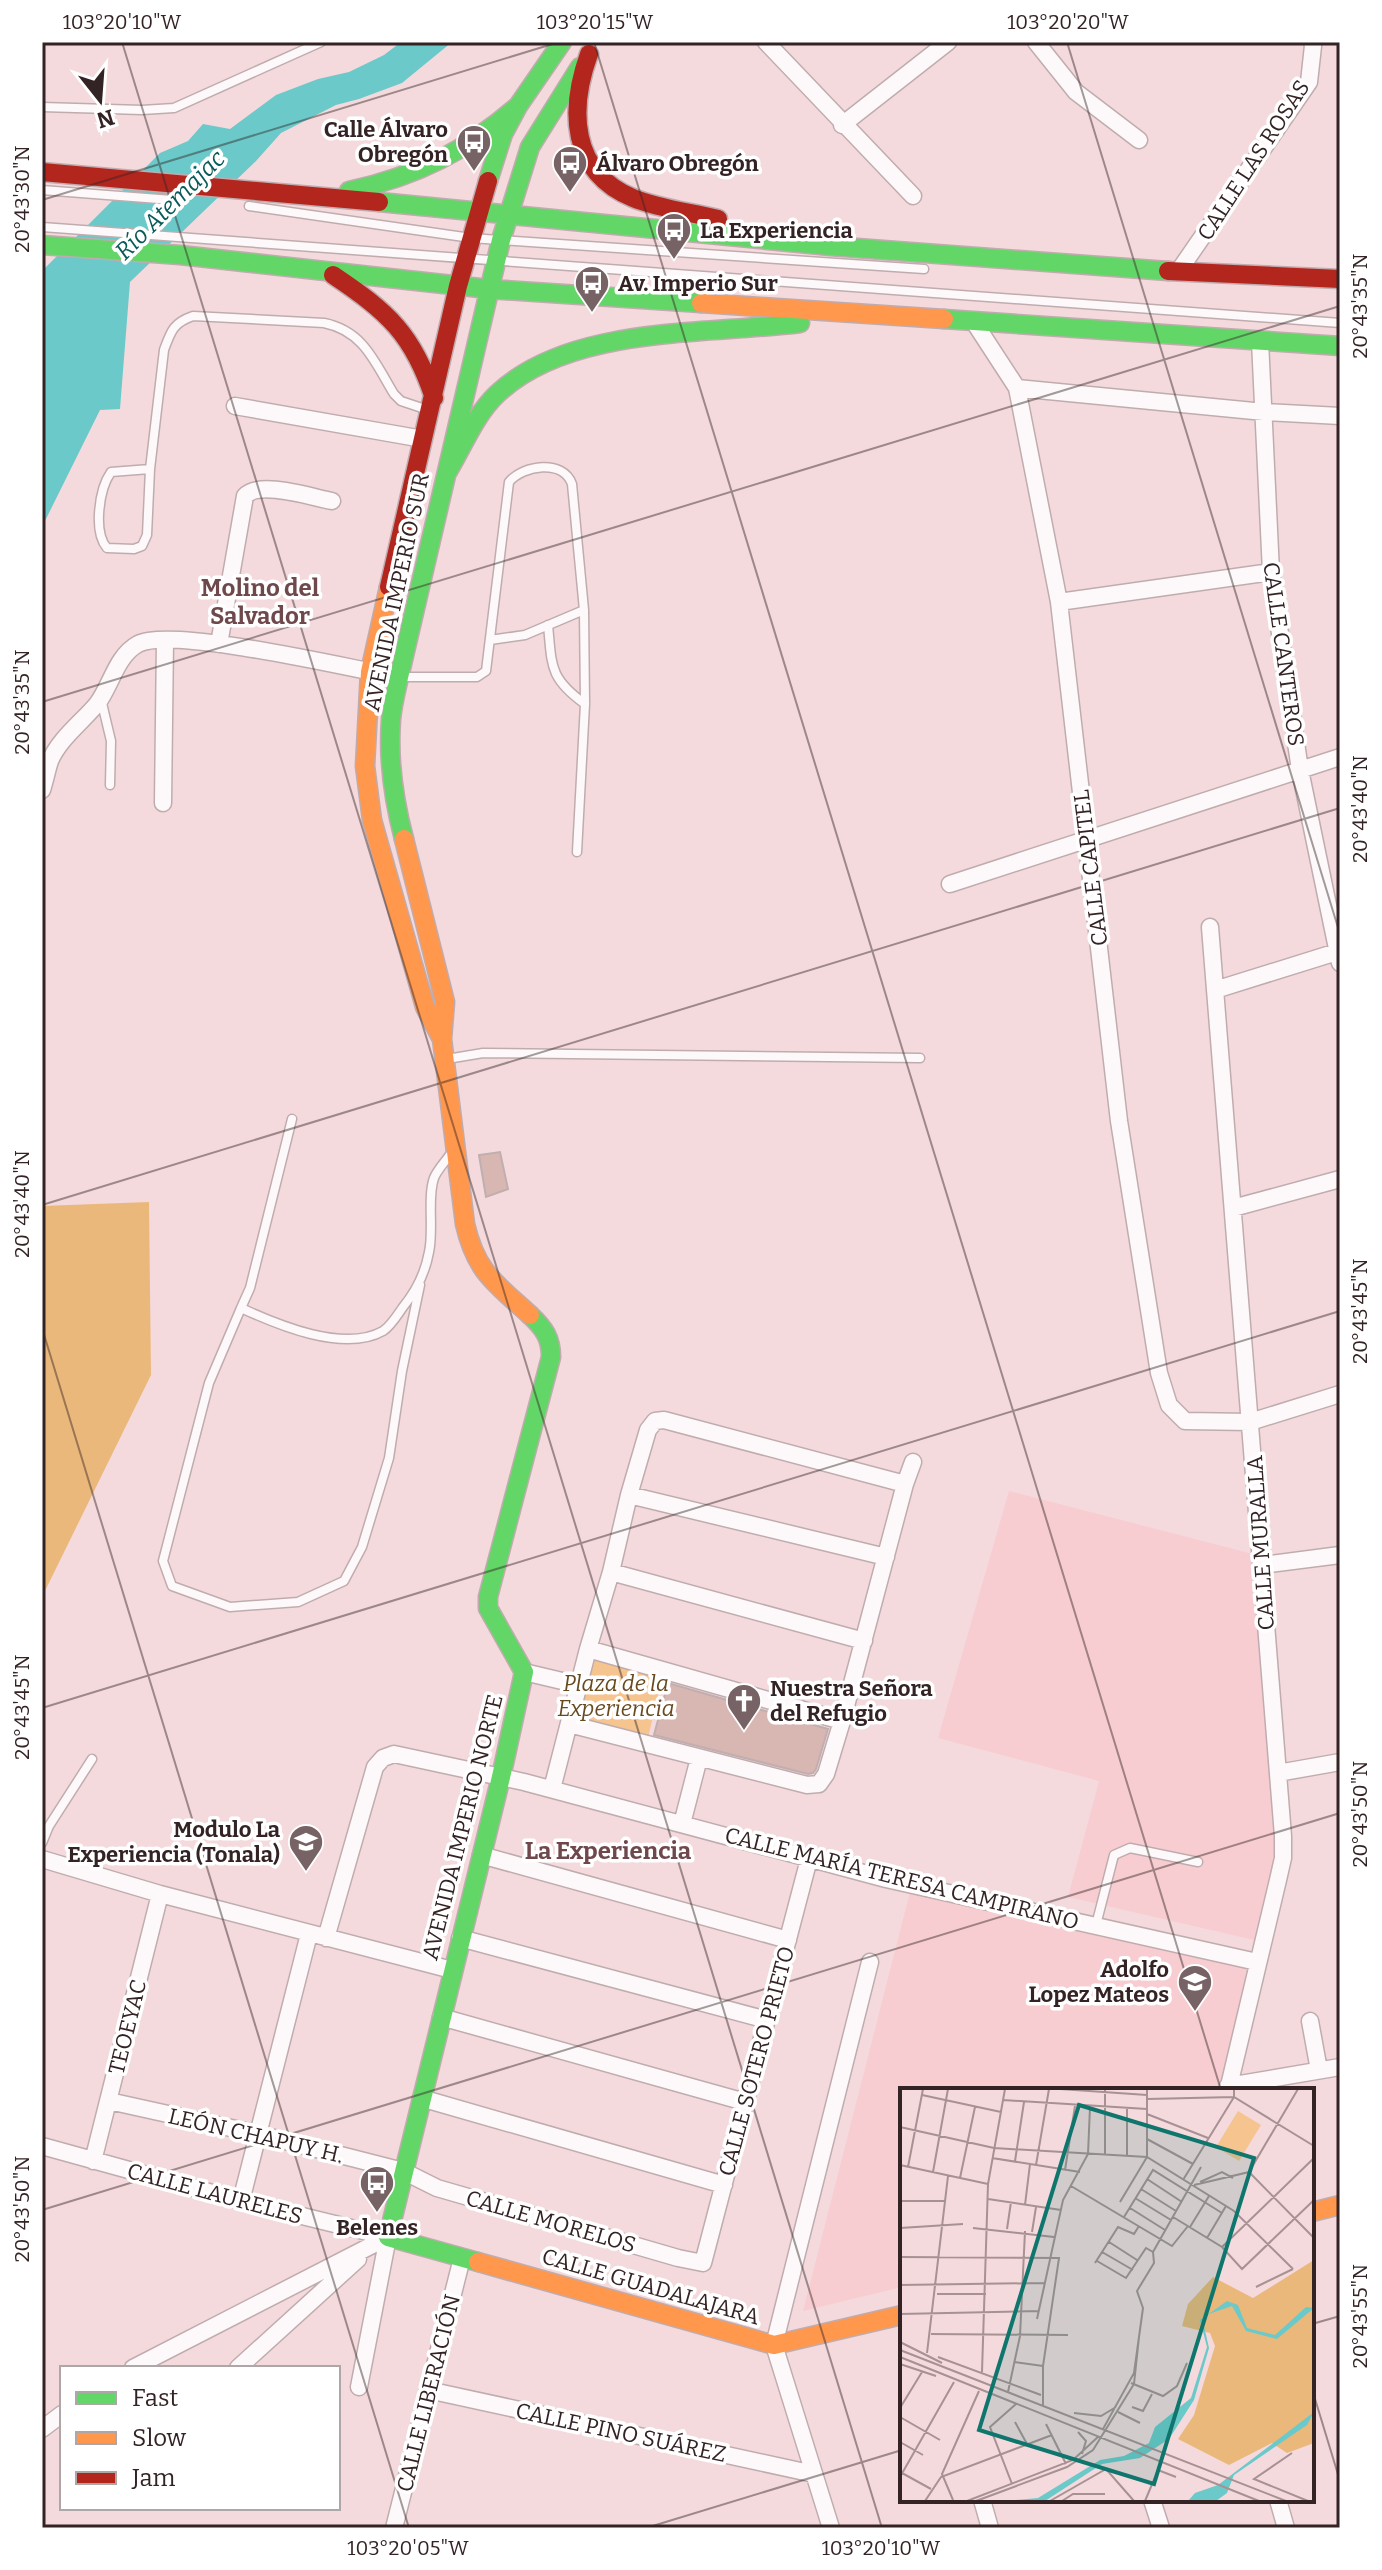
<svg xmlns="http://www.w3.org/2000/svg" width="1382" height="2570" viewBox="0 0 1382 2570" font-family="Bitter,serif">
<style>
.built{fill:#f7cdd1}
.green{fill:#f5c48f}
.forest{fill:#ebb87b}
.water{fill:#6bc9c9}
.building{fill:#d8b7b3;stroke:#c1aeae;stroke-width:2}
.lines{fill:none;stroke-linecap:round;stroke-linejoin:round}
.lane-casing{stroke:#c0acae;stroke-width:11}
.street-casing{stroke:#c0acae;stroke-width:19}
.fast-casing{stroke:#c0acae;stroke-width:21}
.slow-casing{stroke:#c0acae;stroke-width:21}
.jam-casing{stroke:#c0acae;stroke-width:21}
.lane{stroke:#fdf9fa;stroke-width:8}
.street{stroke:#fdf9fa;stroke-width:16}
.fast{stroke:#63d668;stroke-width:18}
.slow{stroke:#ff974d;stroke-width:18}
.jam{stroke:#b3261e;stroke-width:18}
.ticks{fill:none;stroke:#342324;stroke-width:2;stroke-opacity:0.45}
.labels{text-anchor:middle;stroke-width:7;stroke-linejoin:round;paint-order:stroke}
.poi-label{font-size:22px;font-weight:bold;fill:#342324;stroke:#fff;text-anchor:start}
.street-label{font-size:22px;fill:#342324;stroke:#fff}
.park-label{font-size:22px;font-style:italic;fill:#684a20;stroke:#fff}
.water-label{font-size:24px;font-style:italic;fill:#095b5a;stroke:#fff}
.neighbourhood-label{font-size:24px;font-weight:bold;fill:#6f484c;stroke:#fff}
.inset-road{fill:none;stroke:#a79193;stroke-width:2}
.view{fill:#0f766e;fill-opacity:0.15;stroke:#0f766e;stroke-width:4}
.inset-edge{fill:none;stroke:#342324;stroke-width:4}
.neatline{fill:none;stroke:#342324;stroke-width:3}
.ticks-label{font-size:20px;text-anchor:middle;fill:#342324}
</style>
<rect width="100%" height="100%" fill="#f4dadd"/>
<!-- built -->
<path class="built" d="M 1009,1491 L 1253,1554 L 1279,1844 L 1254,1940 L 1068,1897 L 1099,1781 L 938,1738 Z
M 910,1892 L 1251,1969 L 1221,2090 L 902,2090 L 902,2287 L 803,2311 Z"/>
<!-- green -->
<path class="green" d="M 592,1650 L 662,1677 L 648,1738 L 573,1721 Z"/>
<!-- forest -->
<path class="forest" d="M 149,1202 L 151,1375 L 42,1597 L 42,1206 Z"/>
<!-- water -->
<path class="water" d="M 401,42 L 452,42 L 402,83 L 359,99 L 336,105 L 281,133 L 256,161 L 130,282 L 120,409 L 100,410 L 42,527 L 42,271 L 160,153 L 188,141 L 203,124 L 230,129 L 276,95 L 318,79 L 349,72 L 384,55 Z"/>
<!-- building -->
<path class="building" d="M 500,1152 L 508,1189 L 486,1197 L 479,1155 Z
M 668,1683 L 828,1729 L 816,1769 L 813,1773 L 808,1774 L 654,1735 Z"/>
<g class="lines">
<defs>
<path id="lane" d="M 42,107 L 142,110 L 174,108 L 321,42
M 42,190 L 172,200
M 249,206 L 471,238 L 924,269
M 42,227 L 1340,323
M 150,469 L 111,472 C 99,489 93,532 107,548 L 134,549 L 142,546 L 147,535 L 150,469 L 164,350 C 171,331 173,323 193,316 L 324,323 C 364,331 375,363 394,394 L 401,401 L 428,410
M 548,625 C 552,666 549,678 585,704
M 490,640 L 525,635 L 584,610
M 402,677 L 477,677 L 486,671 L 509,482 C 523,465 563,459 572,484 L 584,610 L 585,704 L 577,852
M 101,699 L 111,741 L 110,785
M 447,1059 L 483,1053 L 920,1058
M 292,1119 L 250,1288 L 241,1308 C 278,1325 344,1353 383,1331 C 391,1326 398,1314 403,1307 C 417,1290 425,1274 429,1252 C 434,1230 427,1197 434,1178 C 437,1170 446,1161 451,1153
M 241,1308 L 209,1383 L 163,1561 L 172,1586 L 230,1607 L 298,1602 L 344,1581 L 362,1547 L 389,1458 L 402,1371 L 420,1285
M 42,1843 L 49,1826 L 92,1759
M 1096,1925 L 1114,1855 L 1130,1848 L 1198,1862"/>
<path id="street" d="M 766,42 L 913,196
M 1036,42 L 1076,92 L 1139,140
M 842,125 L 948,42
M 1178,272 L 1309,82 L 1313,46 L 1312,42
M 974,322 L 1017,388 L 1059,602 L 1119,1121 L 1159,1373 L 1169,1405 L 1185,1421 L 1250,1422 L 1340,1394
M 1260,341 L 1271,572 L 1300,770 L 1340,963
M 1017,388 L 1264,412 L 1340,416
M 235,406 L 423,439
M 1059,602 L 1271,572
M 219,644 L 245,496 C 259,480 311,497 332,501
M 42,790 C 45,781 47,770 50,761 C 59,739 82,722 97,704 C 111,686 116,656 138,644 C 173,626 351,669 399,677
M 163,803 L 165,640
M 950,884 L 1340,757
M 1210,927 L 1283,1836 L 1283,1858 L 1278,1880 L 1228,2090
M 1215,990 L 1340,951
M 1233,1208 L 1340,1179
M 629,1495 L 886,1557
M 1262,1565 L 1340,1555
M 611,1572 L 864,1641
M 588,1649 L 842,1721
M 524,1672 L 579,1685
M 569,1724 L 807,1785 L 819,1784 L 826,1774 L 842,1721 L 905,1484 L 913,1462
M 1278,1773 L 1340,1762
M 552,1789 L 588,1649 L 611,1572 L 629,1495 L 648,1430 L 655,1421 L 664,1420 L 905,1484
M 682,1824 L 699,1758
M 481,1855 L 788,1940
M 42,1859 L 160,1894 L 452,1970
M 326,1938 L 375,1767 L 383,1758 L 394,1754 L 524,1782 L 886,1879 L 1257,1962
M 460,1938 L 767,2020
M 441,2017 L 745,2102
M 1310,2021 L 1319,2070
M 1228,2086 L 1340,2067
M 421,2098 L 724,2185
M 109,2101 L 258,2134 L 403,2171 L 437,2188 L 678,2258 L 703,2263 L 809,1859
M 42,2146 L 241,2201 L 388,2237
M 93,2161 L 160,1894
M 241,2201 L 309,1934
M 133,2368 L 388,2237
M 238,2368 L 358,2259
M 359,2387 L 388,2237
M 428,2390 L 814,2474
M 42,2429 L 62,2414
M 982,2500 L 990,2528
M 1152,2500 L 1161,2528
M 1278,2500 L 1286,2528
M 394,2528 L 462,2258
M 831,2528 L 774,2345 L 870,1962"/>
<path id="fast" d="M 488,181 L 503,134 L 518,106 L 562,42
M 349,191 C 417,176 466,151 518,106
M 379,202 L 830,246 L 1168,271
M 42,245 L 180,255 L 489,289 L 701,303
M 944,319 L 1340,346
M 448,471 C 463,446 475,415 497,394 C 570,325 706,335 800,323
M 404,839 C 394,801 388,760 391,720 C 392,706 396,691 399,677 L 501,240 L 530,147 L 580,67
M 478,2262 L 388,2237 L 501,1777 L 524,1672 L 488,1608 L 488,1597 L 551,1357 C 551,1338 544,1328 530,1315"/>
<path id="slow" d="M 701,303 L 944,319
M 389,587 L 370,672 L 365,766 L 372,820 L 425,1007 L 442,1039
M 404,839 L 445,1002 L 442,1039 L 465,1224 C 476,1272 495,1283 530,1315
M 1312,2212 L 1340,2205
M 478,2262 L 774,2345 L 902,2315"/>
<path id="jam" d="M 589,54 C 569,109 570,172 633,198 C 660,209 690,212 718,219
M 42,172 L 379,202
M 1168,271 L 1340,279
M 333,275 C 388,312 413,334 434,398
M 389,587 L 458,286 L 488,181"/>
</defs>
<!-- lane casing -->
<use href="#lane" class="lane-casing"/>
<!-- street casing -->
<use href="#street" class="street-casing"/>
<!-- fast casing -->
<use href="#fast" class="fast-casing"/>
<!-- slow casing -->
<use href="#slow" class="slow-casing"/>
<!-- jam casing -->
<use href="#jam" class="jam-casing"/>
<!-- lane -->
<use href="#lane" class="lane"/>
<!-- street -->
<use href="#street" class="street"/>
<!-- fast -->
<use href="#fast" class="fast"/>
<!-- slow -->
<use href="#slow" class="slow"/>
<!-- jam -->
<use href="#jam" class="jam"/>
</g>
<!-- ticks -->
<path class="ticks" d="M 122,42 L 882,2528M 594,42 L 1221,2090M 1067,42 L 1340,934M 42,200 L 559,42M 42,702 L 1340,306M 42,1205 L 1340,808M 42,1328 L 409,2528M 42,1708 L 1340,1311M 42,2210 L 1340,1813M 1312,2324 L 1340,2316M 1312,2389 L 1340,2481M 646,2528 L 902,2450"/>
<!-- icons -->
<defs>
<symbol id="bus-pin" viewBox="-11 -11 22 30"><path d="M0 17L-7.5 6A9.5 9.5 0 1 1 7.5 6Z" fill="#776365" stroke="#fff"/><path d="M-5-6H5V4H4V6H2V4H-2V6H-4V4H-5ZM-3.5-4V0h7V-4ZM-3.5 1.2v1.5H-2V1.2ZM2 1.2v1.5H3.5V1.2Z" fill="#fff"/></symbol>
<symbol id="church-pin" viewBox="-11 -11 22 30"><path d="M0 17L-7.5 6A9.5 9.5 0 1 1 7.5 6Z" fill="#776365" stroke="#fff"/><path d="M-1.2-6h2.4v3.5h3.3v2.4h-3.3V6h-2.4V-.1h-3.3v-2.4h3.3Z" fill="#fff"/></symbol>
<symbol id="university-pin" viewBox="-11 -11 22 30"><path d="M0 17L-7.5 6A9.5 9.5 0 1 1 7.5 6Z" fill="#776365" stroke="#fff"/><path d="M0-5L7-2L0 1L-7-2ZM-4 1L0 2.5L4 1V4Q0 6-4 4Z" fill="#fff"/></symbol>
<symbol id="school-pin" viewBox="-11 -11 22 30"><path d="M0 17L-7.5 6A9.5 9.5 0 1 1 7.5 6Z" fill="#776365" stroke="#fff"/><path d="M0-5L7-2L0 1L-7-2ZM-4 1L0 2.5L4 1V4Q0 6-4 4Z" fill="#fff"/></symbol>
</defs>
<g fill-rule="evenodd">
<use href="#bus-pin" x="454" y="122" width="40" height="54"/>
<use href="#bus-pin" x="550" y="143" width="40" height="54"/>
<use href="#bus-pin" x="654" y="210" width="40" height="54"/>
<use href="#bus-pin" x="572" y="263" width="40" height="54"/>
<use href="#church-pin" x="724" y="1681" width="40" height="54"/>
<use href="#university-pin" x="286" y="1822" width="40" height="54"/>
<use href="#school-pin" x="1175" y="1962" width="40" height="54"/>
<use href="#bus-pin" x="357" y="2163" width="40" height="54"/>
</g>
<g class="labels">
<!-- poi labels -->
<g class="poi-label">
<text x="448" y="137" text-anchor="end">Calle Álvaro<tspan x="448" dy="25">Obregón</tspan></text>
<text x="596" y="171">Álvaro Obregón</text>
<text x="700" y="238">La Experiencia</text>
<text x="618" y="291">Av. Imperio Sur</text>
<text x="770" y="1696">Nuestra Señora<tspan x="770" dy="25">del Refugio</tspan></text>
<text x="280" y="1837" text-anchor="end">Modulo La<tspan x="280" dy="25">Experiencia (Tonala)</tspan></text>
<text x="1169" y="1977" text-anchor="end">Adolfo<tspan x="1169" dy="25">Lopez Mateos</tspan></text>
<text x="377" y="2235" text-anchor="middle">Belenes</text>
</g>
<!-- street labels -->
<g class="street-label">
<text transform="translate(1253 160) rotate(-57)" y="8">CALLE LAS ROSAS</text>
<text transform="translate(396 592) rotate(-78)" y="8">AVENIDA IMPERIO SUR</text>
<text transform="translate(1284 654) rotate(82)" y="8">CALLE CANTEROS</text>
<text transform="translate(1090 868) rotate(-97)" y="8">CALLE CAPITEL</text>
<text transform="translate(1260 1543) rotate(-94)" y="8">CALLE MURALLA</text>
<text transform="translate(462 1827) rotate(-76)" y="8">AVENIDA IMPERIO NORTE</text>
<text transform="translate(902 1878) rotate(14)" y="8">CALLE MARÍA TERESA CAMPIRANO</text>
<text transform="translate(127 2027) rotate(-76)" y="8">TEOEYAC</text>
<text transform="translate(756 2061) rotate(-75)" y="8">CALLE SOTERO PRIETO</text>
<text transform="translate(256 2135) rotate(13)" y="8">LEÓN CHAPUY H.</text>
<text transform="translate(215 2193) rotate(15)" y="8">CALLE LAURELES</text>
<text transform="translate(551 2221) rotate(16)" y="8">CALLE MORELOS</text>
<text transform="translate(651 2286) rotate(16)" y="8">CALLE GUADALAJARA</text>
<text transform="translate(428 2393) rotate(-76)" y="8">CALLE LIBERACIÓN</text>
<text transform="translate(621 2432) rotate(12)" y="8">CALLE PINO SUÁREZ</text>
</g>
<!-- park labels -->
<g class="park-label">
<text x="616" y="1691">Plaza de la<tspan x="616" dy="25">Experiencia</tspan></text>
</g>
<!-- water labels -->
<g class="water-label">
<text transform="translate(170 205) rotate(-45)" y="8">Río Atemajac</text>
</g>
<!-- neighbourhood labels -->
<g class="neighbourhood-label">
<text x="260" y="596">Molino del<tspan x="260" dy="28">Salvador</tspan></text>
<text x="608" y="1859">La Experiencia</text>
</g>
</g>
<!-- overview -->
<g transform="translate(900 2088)">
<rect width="414" height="414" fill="#f4dadd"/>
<path d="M 338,23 L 361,37 L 339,73 L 316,59 Z" fill="#f5c48f"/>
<path d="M 414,172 L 414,355 L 387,365 L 372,355 L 329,377 L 278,351 L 294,327 L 315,258 L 310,245 L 282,238 L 288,216 L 313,189 L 353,210 Z" fill="#ebb87b"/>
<path d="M 327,213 L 338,217 L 347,240 L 375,247 L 406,219 L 414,220 L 377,251 L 346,243 L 332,218 L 309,226 L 303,234 L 309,260 L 294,312 L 269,351 L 240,370 L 202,376 L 145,413 L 105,413 L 138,410 L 200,372 L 224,368 L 249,355 L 255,339 L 291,310 L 307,259 L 300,232 ZM 414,324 L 407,337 L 334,387 L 327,405 L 316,413 L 288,413 L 295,405 L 318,397 Z" fill="#6bc9c9"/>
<path class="inset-road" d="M 160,1 L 247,7M 247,1 L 247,69M 22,7 L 101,24M 247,11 L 334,9 L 414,58M 103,12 L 247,21M 247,26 L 308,50M 0,39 L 94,60 L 247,69 L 334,123 L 393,181M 247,51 L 293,76M 205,67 L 205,1M 227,67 L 227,20M 92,70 L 180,84M 115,73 L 124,14M 0,77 L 88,96M 136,77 L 149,1M 8,79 L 23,1M 165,82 L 175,18M 33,84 L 48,1M 349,84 L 414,150M 60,90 L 75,19M 247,91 L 282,114M 283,92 L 334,9 L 334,1M 300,94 L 322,84 L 333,90M 294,97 L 349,84 L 398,1M 171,98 L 272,158 L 288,138M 241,101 L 276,123M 235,110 L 271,132M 88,111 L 161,122M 0,113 L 46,113M 220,114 L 247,69M 125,117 L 130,76M 230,120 L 265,142M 224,129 L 253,82 L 322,125M 273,129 L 322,159 L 342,181 L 414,112M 290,139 L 309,108M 0,140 L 63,136M 73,140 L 154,149M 107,141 L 111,114M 132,144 L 136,119M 307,150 L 326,118M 209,154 L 237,172M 322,159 L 414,70M 202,164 L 233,182M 0,169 L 159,170 L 143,278 L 143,317M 197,173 L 226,190 L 246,160 L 253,164M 195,175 L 218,139 L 234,146 L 239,138M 0,197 L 145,195M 356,199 L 393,181M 37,206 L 86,206M 0,226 L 138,223M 137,231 L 163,112 L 188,66 L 190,19M 31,246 L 168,247M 0,254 L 42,275M 0,262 L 386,413M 27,265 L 48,88M 0,269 L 359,413M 38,269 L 141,307M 115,274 L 143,278M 0,276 L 36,288M 82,284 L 88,96 L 105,1M 231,295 L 263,308 L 277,298 L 287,275M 108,304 L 120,248 L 125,143M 232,319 L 243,323 L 252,306M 0,320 L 22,284M 218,324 L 240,335M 174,325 L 201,328 L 216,319M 0,329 L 40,352M 115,334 L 127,356M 146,336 L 166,376M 203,341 L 234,285 L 243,220 L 237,203 L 254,175 L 253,164 L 301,79M 178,344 L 186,353 L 182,366M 0,354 L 23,367M 392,365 L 354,391 L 408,413M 2,385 L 31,401M 0,389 L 54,294M 112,396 L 90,339 L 116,316M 53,412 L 42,386 L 79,303M 25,413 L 41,389 L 152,347M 67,413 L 173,372 L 199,348M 76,413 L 167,379 L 193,362 L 234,296 L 239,249M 150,413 L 206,381 L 234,413M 162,413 L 173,406 L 205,406M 245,413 L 258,382 L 276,389"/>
<path class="view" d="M 179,17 L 354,70 L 254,396 L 79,342 Z"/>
<rect width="414" height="414" class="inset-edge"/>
</g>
<!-- border -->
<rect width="1382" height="2570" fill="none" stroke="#ffffff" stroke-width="88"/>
<!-- legend -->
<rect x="60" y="2366" width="280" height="144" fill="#ffffff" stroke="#aea7a7" stroke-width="2"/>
<rect x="76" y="2392" width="40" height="12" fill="#63d668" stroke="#aea7a7" stroke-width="2"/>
<text x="132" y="2406" font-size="24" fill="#342324">Fast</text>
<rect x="76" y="2432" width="40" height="12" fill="#ff974d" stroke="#aea7a7" stroke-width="2"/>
<text x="132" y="2446" font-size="24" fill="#342324">Slow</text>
<rect x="76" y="2472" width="40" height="12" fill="#b3261e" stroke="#aea7a7" stroke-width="2"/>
<text x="132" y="2486" font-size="24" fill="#342324">Jam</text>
<!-- north arrow -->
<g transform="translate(100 100) rotate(163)" stroke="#ffffff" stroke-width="6" paint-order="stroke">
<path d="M0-6L14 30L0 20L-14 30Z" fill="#342324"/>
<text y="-12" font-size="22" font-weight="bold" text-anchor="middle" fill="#342324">N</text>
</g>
<rect x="44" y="44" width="1294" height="2482" class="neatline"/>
<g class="ticks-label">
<text x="122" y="29">103°20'10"W</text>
<text x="595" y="29">103°20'15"W</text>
<text x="1068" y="29">103°20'20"W</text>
<text transform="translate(22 199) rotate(-90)" y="7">20°43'30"N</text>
<text transform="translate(1360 306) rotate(-90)" y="7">20°43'35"N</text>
<text transform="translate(22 702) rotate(-90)" y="7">20°43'35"N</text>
<text transform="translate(1360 809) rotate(-90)" y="7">20°43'40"N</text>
<text transform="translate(22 1204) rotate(-90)" y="7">20°43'40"N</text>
<text transform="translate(1360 1311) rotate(-90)" y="7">20°43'45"N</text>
<text transform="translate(22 1707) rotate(-90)" y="7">20°43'45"N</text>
<text transform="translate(1360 1814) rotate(-90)" y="7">20°43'50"N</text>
<text transform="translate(22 2209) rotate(-90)" y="7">20°43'50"N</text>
<text transform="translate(1360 2316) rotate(-90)" y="7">20°43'55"N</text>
<text x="408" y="2555">103°20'05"W</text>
<text x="881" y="2555">103°20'10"W</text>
</g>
</svg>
